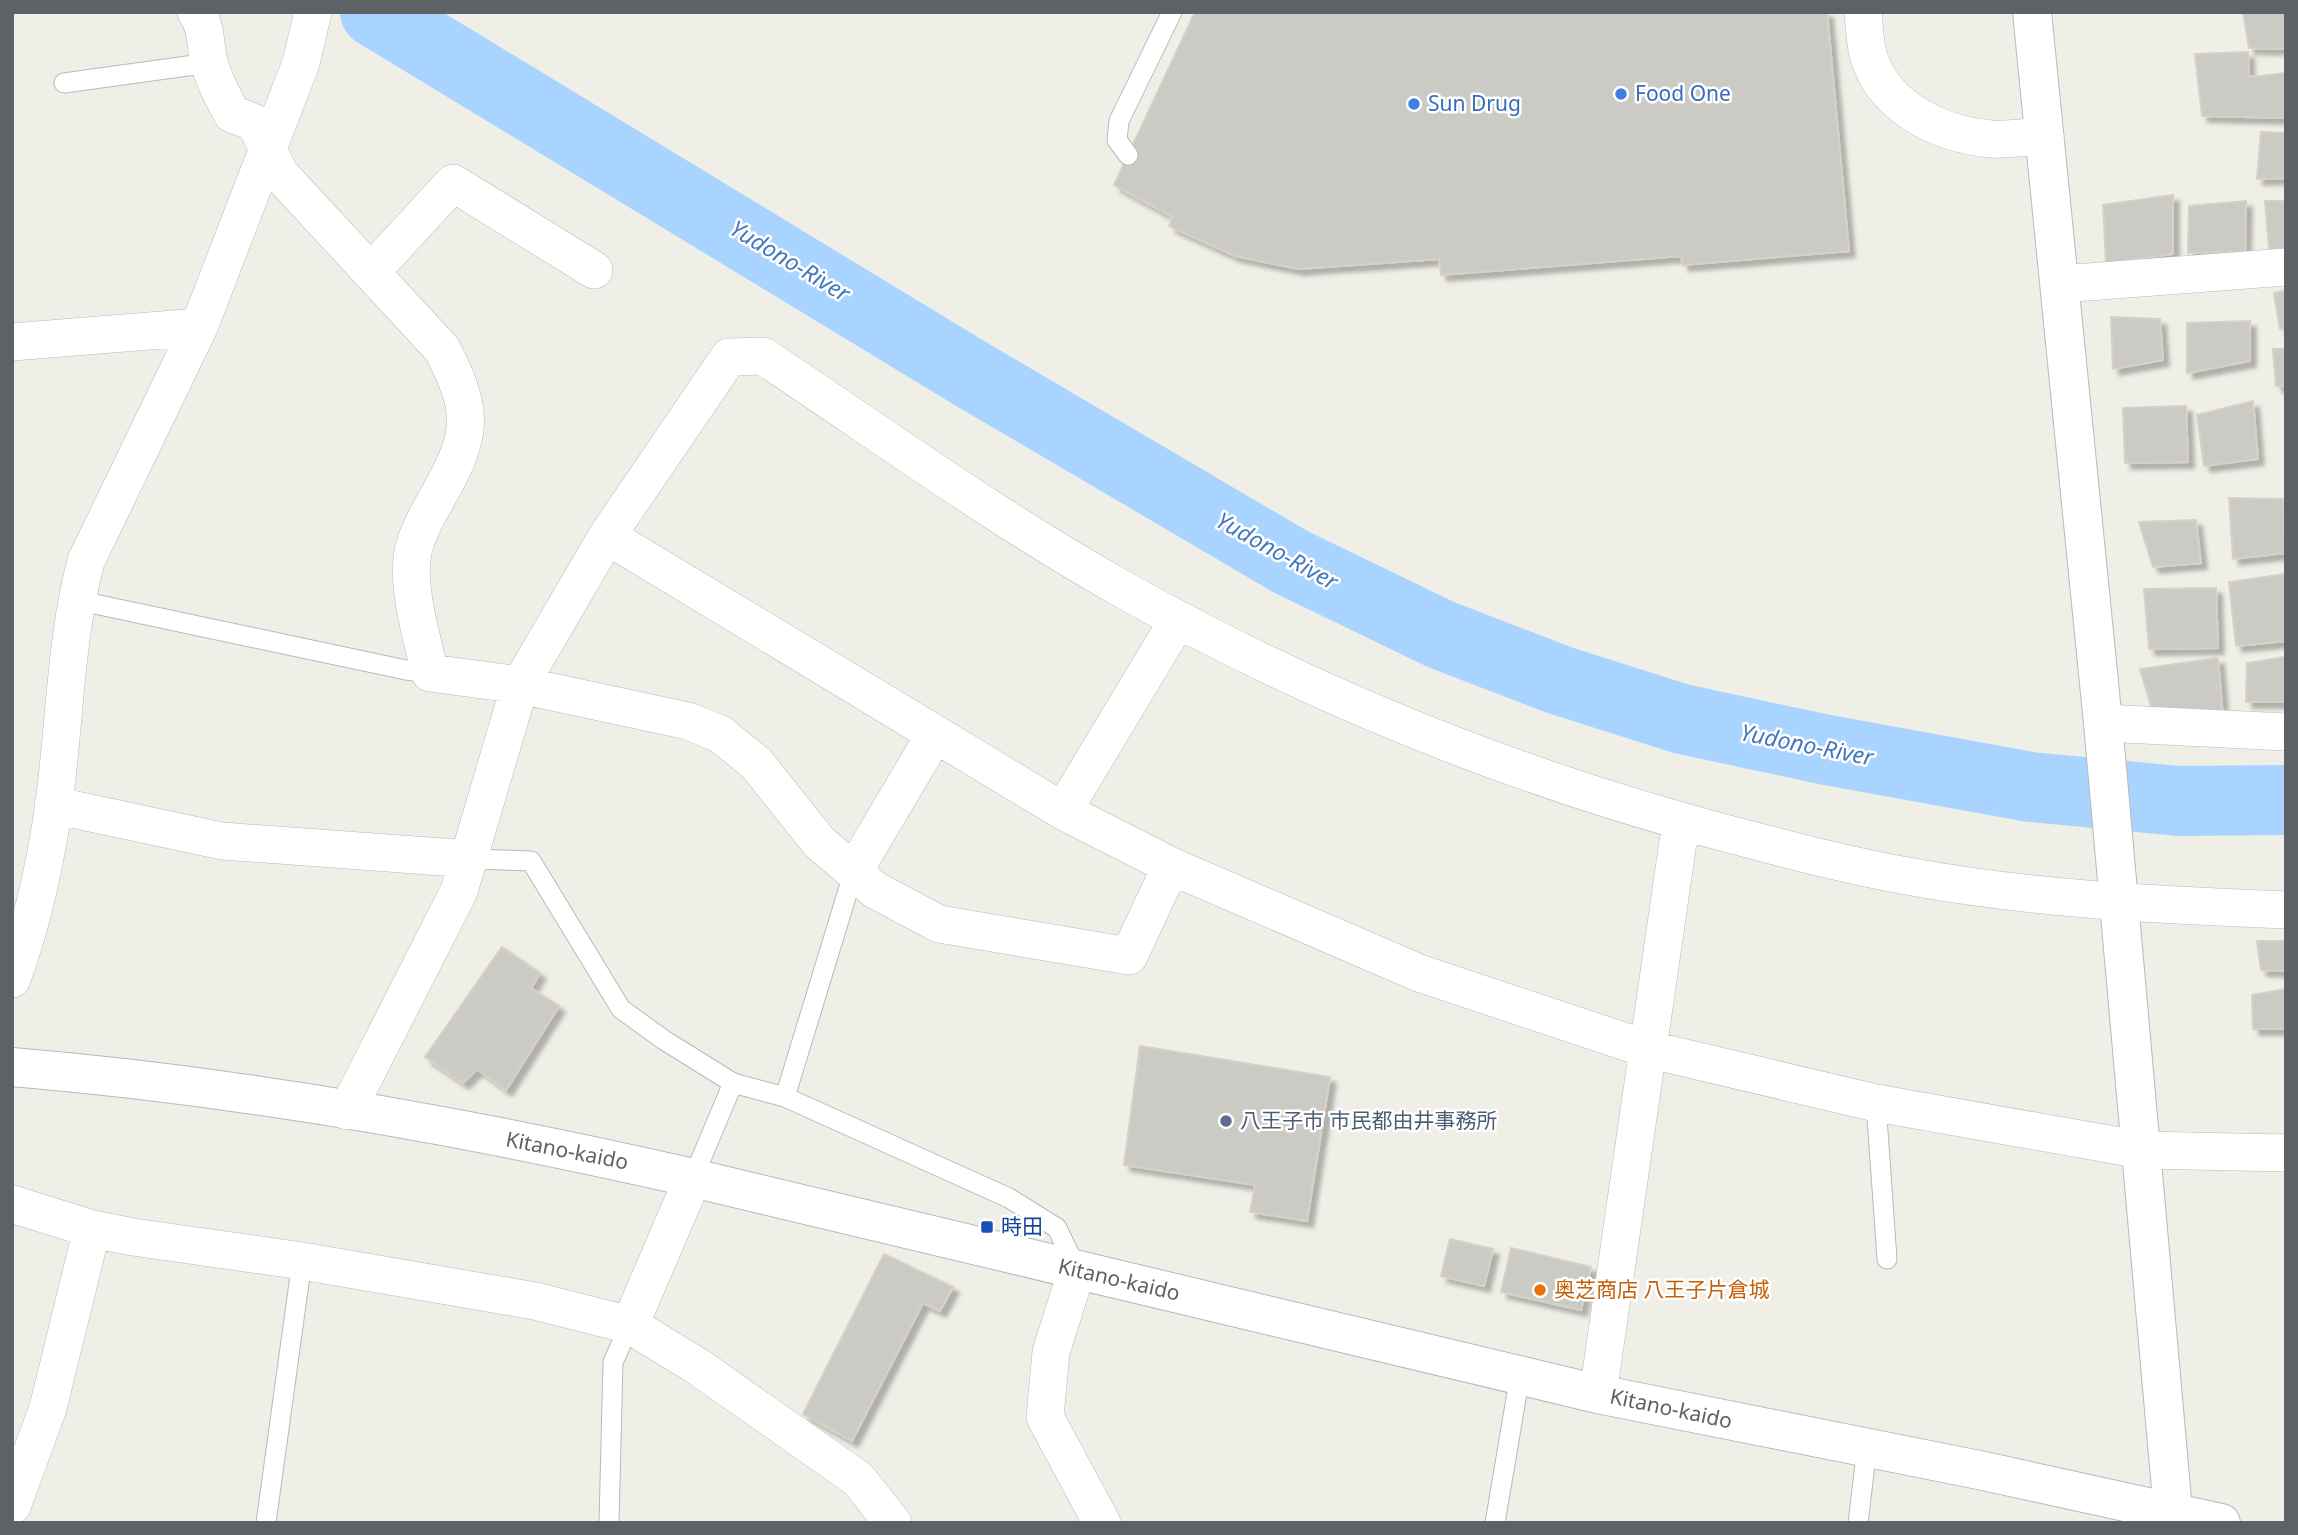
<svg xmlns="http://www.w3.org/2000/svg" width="2298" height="1535" viewBox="0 0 2298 1535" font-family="'Noto Sans','Noto Sans JP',sans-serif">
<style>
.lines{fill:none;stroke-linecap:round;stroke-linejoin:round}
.river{stroke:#a8d4ff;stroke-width:70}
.building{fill:#cccac4;stroke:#d5d1c5;stroke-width:2;filter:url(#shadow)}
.lane-casing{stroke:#b7b9bd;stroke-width:21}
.street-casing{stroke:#b7b9bd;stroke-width:38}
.secondary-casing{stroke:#b5b9be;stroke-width:40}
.lane{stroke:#fff;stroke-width:19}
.street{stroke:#fff;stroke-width:37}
.secondary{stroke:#fff;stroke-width:38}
.shop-dot{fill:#3f7fe0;stroke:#fff;stroke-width:2.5}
.service-dot{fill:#5c6f8a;stroke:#fff;stroke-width:2.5}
.transit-dot{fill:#1a4fb4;stroke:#fff;stroke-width:2.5}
.food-dot{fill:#e8710a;stroke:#fff;stroke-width:2.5}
.labels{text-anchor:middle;stroke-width:5;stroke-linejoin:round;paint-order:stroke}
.shop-label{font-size:21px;fill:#366cbe;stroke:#fff;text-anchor:start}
.service-label{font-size:21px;fill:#4e5e75;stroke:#fff;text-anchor:start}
.street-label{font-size:21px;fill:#5e6267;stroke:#fff}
.transit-label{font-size:21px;fill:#164399;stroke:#fff;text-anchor:start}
.food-label{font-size:21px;fill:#c56008;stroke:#fff;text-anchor:start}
.water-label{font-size:23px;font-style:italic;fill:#4578bc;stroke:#fff}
</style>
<defs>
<filter id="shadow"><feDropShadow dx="6" dy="6" stdDeviation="2" flood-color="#0004"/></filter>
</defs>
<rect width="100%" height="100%" fill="#f0efe7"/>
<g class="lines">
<!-- river -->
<path class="river" d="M 375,12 L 971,374 L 1291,562 L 1442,635 L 1559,680 L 1682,719 L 1822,749 L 2031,787 L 2179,801 L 2286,800"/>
</g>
<!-- building -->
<path class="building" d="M 1195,12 L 1827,12 L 1849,251 L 1683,265 L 1681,256 L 1441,275 L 1439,259 L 1298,269 L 1235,256 L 1169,226 L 1173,217 L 1114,185 Z
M 2243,12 L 2286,12 L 2286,49 L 2249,48 Z
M 2248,52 L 2249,77 L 2286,73 L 2286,118 L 2202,116 L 2195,54 Z
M 2261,132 L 2286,133 L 2286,178 L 2257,179 Z
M 2173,195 L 2173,254 L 2106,263 L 2103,205 Z
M 2246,201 L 2245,252 L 2188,253 L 2189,206 Z
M 2265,201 L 2286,201 L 2286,248 L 2269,249 Z
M 2286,290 L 2286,329 L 2280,329 L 2274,293 Z
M 2111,317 L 2160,319 L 2163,360 L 2113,369 Z
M 2250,321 L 2250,361 L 2187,373 L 2187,323 Z
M 2273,349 L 2286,349 L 2286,386 L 2276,386 Z
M 2253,401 L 2258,459 L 2204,466 L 2197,415 Z
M 2186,406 L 2188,462 L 2125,463 L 2123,408 Z
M 2229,498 L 2283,499 L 2285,553 L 2233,559 Z
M 2196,520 L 2201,563 L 2153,567 L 2139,522 Z
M 2286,574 L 2286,641 L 2236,646 L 2229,582 Z
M 2216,588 L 2218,648 L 2149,649 L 2144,589 Z
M 2286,657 L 2286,702 L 2246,702 L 2247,663 Z
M 2218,658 L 2223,717 L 2154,716 L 2140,669 Z
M 2257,941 L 2286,941 L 2286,971 L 2261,970 Z
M 502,947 L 540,973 L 531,988 L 559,1006 L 506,1090 L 477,1069 L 463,1083 L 425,1057 Z
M 2286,989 L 2286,1029 L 2253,1029 L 2252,995 Z
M 1140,1046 L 1330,1077 L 1307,1221 L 1250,1212 L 1255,1185 L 1124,1165 Z
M 1450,1239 L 1493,1249 L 1484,1286 L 1441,1276 Z
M 1511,1248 L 1591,1267 L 1581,1310 L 1501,1292 Z
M 884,1254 L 953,1287 L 940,1311 L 923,1303 L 852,1441 L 803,1414 Z"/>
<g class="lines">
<defs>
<path id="lane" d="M 64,83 L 209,63
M 1128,155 L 1117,140 L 1119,121 L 1172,12
M 76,600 L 406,670 L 430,673
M 470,859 L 531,861 L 621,1009 L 664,1040 L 733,1083 L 785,1097 L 1009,1198 L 1057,1228 L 1077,1270
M 785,1097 L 854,871
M 1876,1103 L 1887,1259
M 693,1178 L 733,1083
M 266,1523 L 302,1261
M 609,1523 L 613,1362 L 630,1325
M 1495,1523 L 1520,1375
M 1858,1523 L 1867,1448"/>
<path id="street" d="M 196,12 C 207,26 205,45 209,62 C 214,81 223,97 232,114 L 255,123 L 280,174 L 442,349 C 476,414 472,436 437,498 C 427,516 418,531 413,551 C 406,586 422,638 430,673 L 520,685 L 688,721 L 720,734 L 756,763 L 819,842 L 875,890 L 939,924 L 1129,956 L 1171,866
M 1863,12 C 1864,25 1865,38 1867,50 C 1880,106 1938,134 1991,139 C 2008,140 2027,137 2045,136
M 372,271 L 453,183 L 594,270
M 2061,284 L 2286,267
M 12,342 L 199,327
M 607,536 L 1063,811 L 1171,866 L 1419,973 L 1647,1049 L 1876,1103 L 2142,1150 L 2286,1153
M 2103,723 L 2286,732
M 53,805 L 222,841 L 470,859
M 1063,811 L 1178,620
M 854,871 L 934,736
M 12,979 C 32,923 46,863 54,803 C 65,722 65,640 86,561 L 199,327 L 301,63 L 313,12
M 347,1111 L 459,891 L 520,685 L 607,536 L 729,357 L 763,356 C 882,435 999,520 1124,590 C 1313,696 1512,776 1721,832 C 1783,848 1844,865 1907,876 C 2031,899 2159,905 2286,910
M 12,1204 L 92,1229 L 133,1237 L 302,1261 L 535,1301 L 630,1325 L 697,1366 L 858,1479 L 893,1523
M 1077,1270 L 1051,1352 L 1045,1417 L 1102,1523
M 630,1325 L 693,1178
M 1598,1394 L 1681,821
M 12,1506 L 48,1408 L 92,1229"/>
<path id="secondary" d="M 2032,12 L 2103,723 L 2173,1511
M 12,1067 C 241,1086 470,1127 693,1178 L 1598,1394 L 1979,1470 L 2221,1523"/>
</defs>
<!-- lane casing -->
<use href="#lane" class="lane-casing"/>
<!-- street casing -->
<use href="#street" class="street-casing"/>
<!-- secondary casing -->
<use href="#secondary" class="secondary-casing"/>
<!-- lane -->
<use href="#lane" class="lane"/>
<!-- street -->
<use href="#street" class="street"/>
<!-- secondary -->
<use href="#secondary" class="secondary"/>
</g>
<!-- markers -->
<g class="shop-dot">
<circle cx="1621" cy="94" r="7"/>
<circle cx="1414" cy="104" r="7"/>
</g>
<circle class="service-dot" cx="1226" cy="1121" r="7"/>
<rect class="transit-dot" x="980" y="1220" width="14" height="14" rx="3.5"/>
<circle class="food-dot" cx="1540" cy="1290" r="7"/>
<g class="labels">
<!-- shop labels -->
<g class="shop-label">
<text x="1635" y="101">Food One</text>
<text x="1428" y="111">Sun Drug</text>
</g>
<!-- service labels -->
<g class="service-label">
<text x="1240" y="1128">八王子市 市民都由井事務所</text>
</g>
<!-- street labels -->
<g class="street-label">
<text transform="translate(567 1151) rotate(11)" y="7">Kitano-kaido</text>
<text transform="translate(1119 1280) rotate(13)" y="7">Kitano-kaido</text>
<text transform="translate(1671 1409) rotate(12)" y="7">Kitano-kaido</text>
</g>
<!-- transit labels -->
<g class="transit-label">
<text x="1001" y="1234">時田</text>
</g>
<!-- food labels -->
<g class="food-label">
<text x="1554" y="1297">奥芝商店 八王子片倉城</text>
</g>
<!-- water labels -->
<g class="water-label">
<text transform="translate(790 261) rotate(31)" y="8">Yudono-River</text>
<text transform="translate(1277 551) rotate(29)" y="8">Yudono-River</text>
<text transform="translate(1807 745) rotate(11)" y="8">Yudono-River</text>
</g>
</g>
<!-- border -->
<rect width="2298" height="1535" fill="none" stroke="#5e6267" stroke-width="28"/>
</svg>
